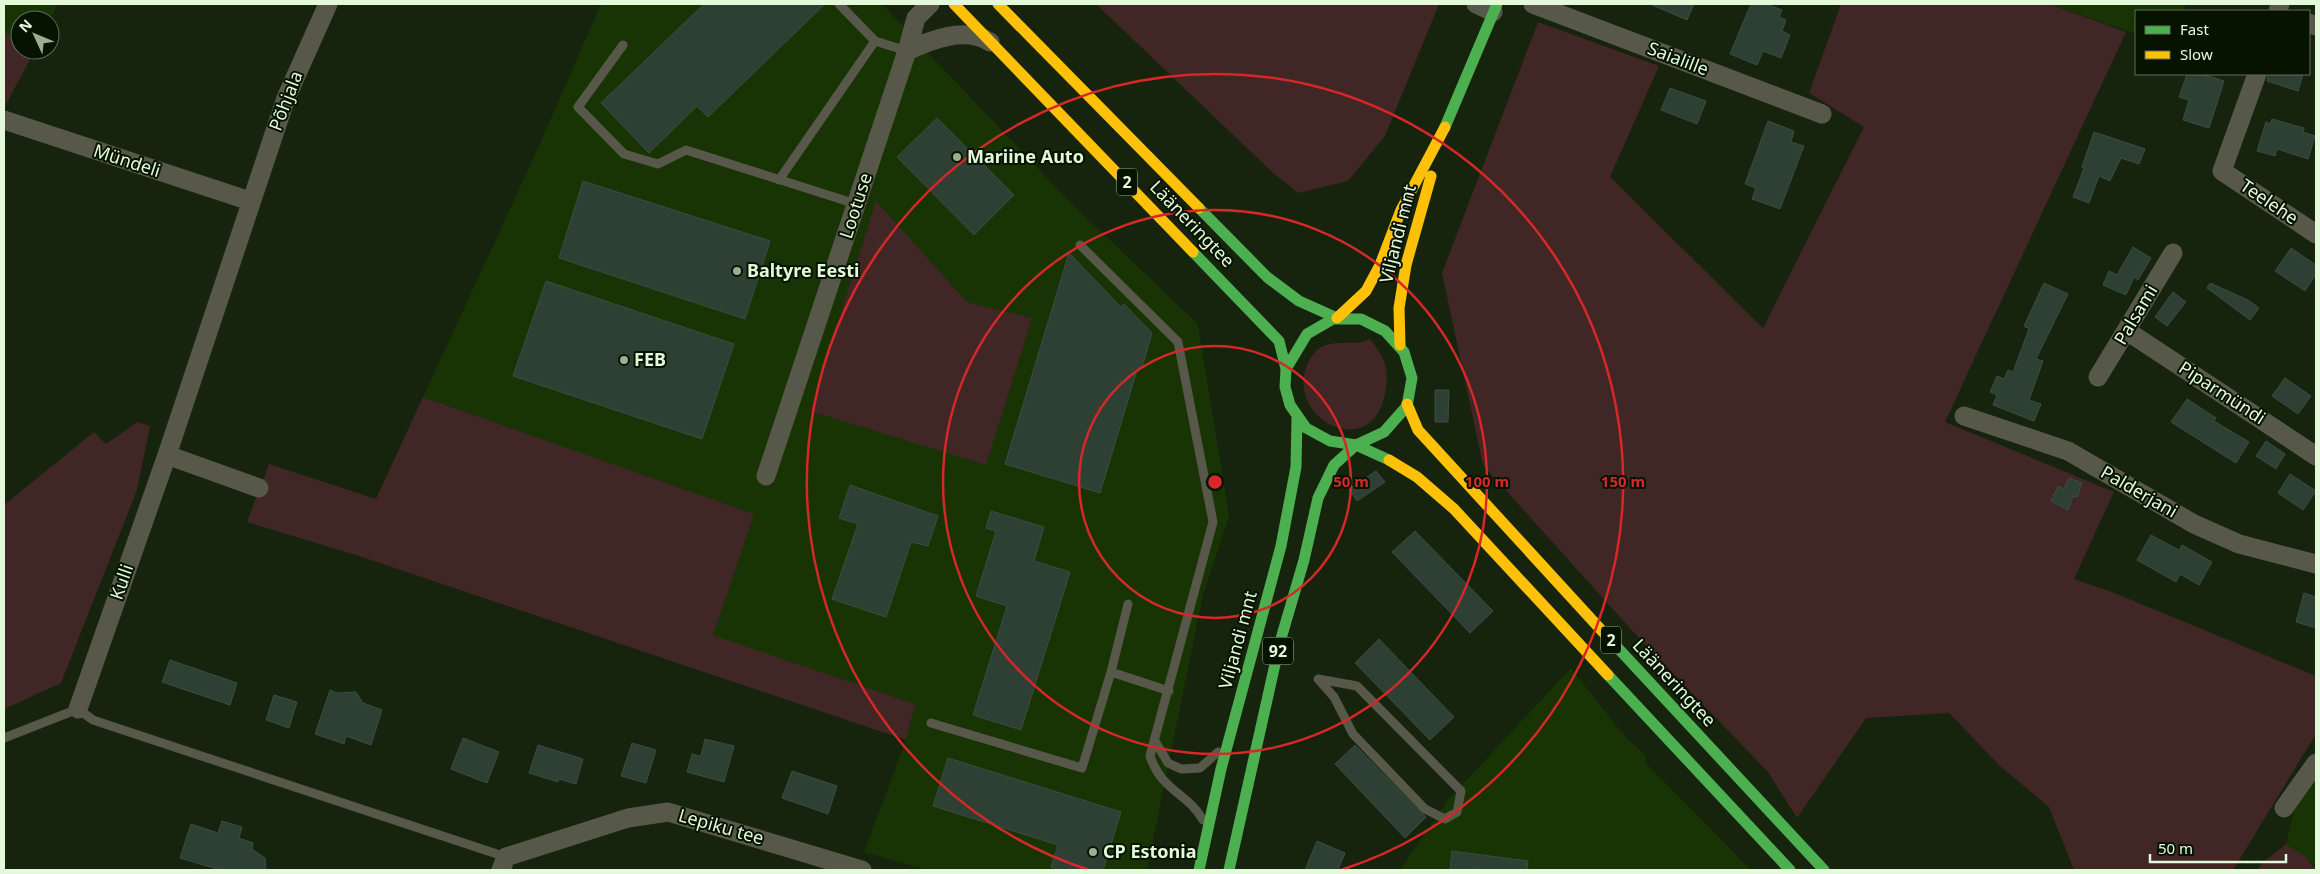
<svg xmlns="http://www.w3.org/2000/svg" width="2320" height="874" viewBox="0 0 2320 874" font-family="'Noto Sans',sans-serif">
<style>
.built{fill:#183304}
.green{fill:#412626}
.building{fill:#2e3f34;stroke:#394e43}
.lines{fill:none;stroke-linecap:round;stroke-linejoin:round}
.lane{stroke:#57574a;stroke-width:9}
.street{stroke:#57574a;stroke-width:19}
.fast{stroke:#4caf50;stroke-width:11}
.slow{stroke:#ffc107;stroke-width:11}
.ring{fill:none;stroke:#d62828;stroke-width:2.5}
.poi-dot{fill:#9cae92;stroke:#061301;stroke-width:2}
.labels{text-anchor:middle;stroke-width:4;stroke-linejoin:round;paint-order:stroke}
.shield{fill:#061301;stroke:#a1b499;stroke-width:1}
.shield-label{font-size:16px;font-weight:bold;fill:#e4f9da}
.street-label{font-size:18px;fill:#e4f9da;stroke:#061301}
.poi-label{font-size:18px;font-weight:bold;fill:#e4f9da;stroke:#061301;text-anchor:start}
.centre{fill:#d62828;stroke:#061301;stroke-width:2.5}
.ring-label{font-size:15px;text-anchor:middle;font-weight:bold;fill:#d62828;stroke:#061301;stroke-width:4;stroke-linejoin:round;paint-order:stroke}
</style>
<rect width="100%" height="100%" fill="#16230d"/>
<!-- built -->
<path class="built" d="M 4,4 L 58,4 L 50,20 L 20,20 L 20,44 L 4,31 Z
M 601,4 L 882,4 L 1070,202 L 1198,324 L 1229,516 L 1203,595 L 1147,870 L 927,870 L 864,852 L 906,740 L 915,704 L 712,635 L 753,514 L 423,397 L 533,159 Z
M 2049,4 L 2186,4 L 2184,11 L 2136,11 L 2136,34 Z
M 1571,668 L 1623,734 L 1647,757 L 1645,762 L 1751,870 L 1400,870 L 1448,800 Z
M 2316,777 L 2316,868 L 2305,856 L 2286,844 L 2295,805 Z"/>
<!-- green -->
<path class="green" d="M 1096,4 L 1439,4 L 1385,136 L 1348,181 L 1298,193 L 1272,172 Z
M 1841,4 L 2049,4 L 2126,32 L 1945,422 L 2114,492 L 2074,579 L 2112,592 L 2316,676 L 2316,734 L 2233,870 L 2074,870 L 2049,807 L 2000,766 L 1949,713 L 1866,718 L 1797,818 L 1768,772 L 1637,636 L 1483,465 L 1442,273 L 1538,22 L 1659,66 L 1610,177 L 1763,328 L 1864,127 L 1809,93 Z
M 4,31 L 20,44 L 20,50 L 28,50 L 33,54 L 4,108 Z
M 876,201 L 967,302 L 1032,318 L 986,465 L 810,411 Z
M 1370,339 C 1387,360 1390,372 1384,398 C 1369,460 1288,420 1306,368 C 1308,362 1312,354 1318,349 C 1333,338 1354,347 1370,339 Z
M 423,397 L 754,514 L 713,635 L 915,704 L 906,740 L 359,556 L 247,522 L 269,464 L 376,499 Z
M 137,422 L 150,426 L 137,490 L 61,683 L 4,709 L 4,505 L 94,432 L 106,444 Z
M 2286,844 L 2305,856 L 2316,870 L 2257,870 L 2262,863 Z"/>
<!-- building -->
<path class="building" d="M 704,4 L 825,4 L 708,117 L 697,106 L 649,153 L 601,103 Z
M 1650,4 L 1694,4 L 1687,20 Z
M 1751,4 L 1767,4 L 1782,10 L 1779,17 L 1786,20 L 1782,31 L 1790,35 L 1781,58 L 1763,51 L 1757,65 L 1730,54 Z
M 2187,74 L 2202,74 L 2224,81 L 2209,128 L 2183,120 L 2189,100 L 2179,97 Z
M 2268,74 L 2303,74 L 2298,91 L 2267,81 Z
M 1670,88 L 1706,101 L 1697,124 L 1661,110 Z
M 937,118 L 1014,195 L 974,235 L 897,157 Z
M 2272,119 L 2304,128 L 2303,132 L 2315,136 L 2308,159 L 2277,149 L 2275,156 L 2257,151 L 2266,122 L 2270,124 Z
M 1768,121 L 1794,131 L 1791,142 L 1804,146 L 1780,209 L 1752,199 L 1756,188 L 1745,184 Z
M 2094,132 L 2145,149 L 2139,164 L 2121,158 L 2110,181 L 2099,176 L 2089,203 L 2073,197 L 2084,168 L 2082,167 Z
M 583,181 L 770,241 L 745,319 L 559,258 Z
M 2133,247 L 2151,258 L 2138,280 L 2134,277 L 2126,295 L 2103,285 L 2109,271 L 2117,275 Z
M 2291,248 L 2316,265 L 2316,274 L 2305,291 L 2275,271 Z
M 1069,253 L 1121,307 L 1124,304 L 1152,333 L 1142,368 L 1138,367 L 1100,493 L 1005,464 Z
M 546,281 L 734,344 L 702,439 L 513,376 Z
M 2044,283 L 2068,294 L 2036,359 L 2043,361 L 2029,400 L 2041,404 L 2034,421 L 1993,405 L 1997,395 L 1990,392 L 1997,376 L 2004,379 L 2008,370 L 2013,372 L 2029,329 L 2024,326 Z
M 2210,283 L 2248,300 L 2259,308 L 2250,320 L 2207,288 Z
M 2173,292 L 2186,302 L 2167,326 L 2155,317 Z
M 2285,378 L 2311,396 L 2298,414 L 2272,396 Z
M 1435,390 L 1449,390 L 1448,422 L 1435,422 Z
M 2187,399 L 2216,418 L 2214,421 L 2249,442 L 2236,463 L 2171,422 Z
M 2266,441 L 2285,454 L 2276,469 L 2256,456 Z
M 1376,471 L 1385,482 L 1357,501 L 1349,489 Z
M 2290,474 L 2316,491 L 2303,510 L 2278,493 Z
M 2069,478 L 2082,483 L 2077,497 L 2073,496 L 2068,510 L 2051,501 L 2058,486 L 2064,489 Z
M 850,485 L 938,516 L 928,546 L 911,542 L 886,617 L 832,599 L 858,524 L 839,518 Z
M 991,511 L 1044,527 L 1034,561 L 1070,572 L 1021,730 L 973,715 L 1007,606 L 976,596 L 996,531 L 986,528 Z
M 1415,531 L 1493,611 L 1470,633 L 1392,552 Z
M 2151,535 L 2179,550 L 2182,545 L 2212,562 L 2199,585 L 2180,574 L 2176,582 L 2137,560 Z
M 2304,593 L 2316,597 L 2316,628 L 2296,622 Z
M 1379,639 L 1454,717 L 1430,740 L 1355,663 Z
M 170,660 L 237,683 L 230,705 L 162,682 Z
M 330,690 L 337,693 L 356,692 L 363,703 L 382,710 L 371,745 L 346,736 L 344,744 L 315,734 Z
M 274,695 L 297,702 L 289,728 L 266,720 Z
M 463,738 L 499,752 L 487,783 L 451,769 Z
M 705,739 L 734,746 L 724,782 L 687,772 L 692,754 L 701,756 Z
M 632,743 L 656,750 L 646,783 L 621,776 Z
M 538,745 L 583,759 L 576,784 L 559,779 L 558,782 L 529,773 Z
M 1355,745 L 1426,817 L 1405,838 L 1335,764 Z
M 948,758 L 1121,812 L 1103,870 L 1062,870 L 1051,867 L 1058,845 L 933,806 Z
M 792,771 L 837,786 L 828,814 L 782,798 Z
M 222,821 L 242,827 L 239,838 L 253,843 L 252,849 L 265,858 L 266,870 L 220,870 L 180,858 L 191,824 L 218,833 Z
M 1317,841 L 1345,853 L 1338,870 L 1305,870 Z
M 1452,851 L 1528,861 L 1527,870 L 1450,869 Z"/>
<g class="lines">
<!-- lane -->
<path class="lane" d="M 875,41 L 907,51
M 623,45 L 578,107 L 624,154 L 658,164 L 686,150 L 856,204
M 779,180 L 875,41 L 839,4
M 1080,245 L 1178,342 L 1213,522 L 1150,756 C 1162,792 1187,792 1203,820
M 1111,672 L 1128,604
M 1318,679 L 1357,686 L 1461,791 L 1457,812 L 1445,819 L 1425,809 L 1353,734 L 1334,697 Z
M 931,723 L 1082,768 L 1111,672 L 1169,691
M 4,738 L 78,709 L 93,720 L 506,857
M 1155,741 L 1168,763 L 1181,769 L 1200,768 L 1218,752"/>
<!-- street -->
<path class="street" d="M 1476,4 L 1493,12
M 1533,4 L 1822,114
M 2278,11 L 2280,4
M 2309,23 L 2316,26
M 907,51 C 931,40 965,26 990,42
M 2257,74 L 2222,171 L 2316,234
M 4,120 L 250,201
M 2127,331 L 2316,456
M 2098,377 L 2173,253
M 1964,416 L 2068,451 L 2194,524 L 2239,544 L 2316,564
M 167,455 L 286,98 L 328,4
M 766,476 L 907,51 L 916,18 L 930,4
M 78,709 L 167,455 L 259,488
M 2284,808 L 2316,763
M 501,870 L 506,857 L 628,818 L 668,812 L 862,870"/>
<!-- fast -->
<path class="fast" d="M 1445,127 L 1497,4
M 1199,208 L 1267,277 L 1299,301 L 1337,318
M 1193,252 L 1279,341 L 1286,369 L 1285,387 L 1290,405 L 1306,428 L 1330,441 L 1356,445 L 1389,460
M 1286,369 L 1307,334 L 1333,319 L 1361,319 L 1385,331 L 1404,352 L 1412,378 L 1407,406 L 1384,432 L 1356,445
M 1603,632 L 1824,870
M 1608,675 L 1790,870
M 1199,870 L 1221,769 L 1281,546 L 1296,467 L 1297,418
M 1229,870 L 1280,642 L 1304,560 L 1318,498 L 1334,465 L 1356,445"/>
<!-- slow -->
<path class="slow" d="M 954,4 L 1193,252
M 998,4 L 1199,208
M 1337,318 L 1366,291 L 1380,265 L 1401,210 L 1445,127
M 1400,345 L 1399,308 L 1406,265 L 1431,176
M 1407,404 L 1418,430 L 1603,632
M 1389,460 L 1417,477 L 1454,509 L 1608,675"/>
</g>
<!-- distance rings -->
<g class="ring">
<circle cx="1215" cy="482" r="136"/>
<circle cx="1215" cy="482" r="272"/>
<path d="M1089 870A408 408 0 1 1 1341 870"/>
</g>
<!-- markers -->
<g class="poi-dot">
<circle cx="957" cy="157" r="5"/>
<circle cx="737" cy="271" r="5"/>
<circle cx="624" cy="360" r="5"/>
<circle cx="1093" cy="852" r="5"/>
</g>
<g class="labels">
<!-- shield labels -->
<g class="shield">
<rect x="1117" y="168.5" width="20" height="27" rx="4"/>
<rect x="1601" y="626.5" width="20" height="27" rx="4"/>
<rect x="1263" y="637.5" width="30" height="27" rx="4"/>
</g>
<g class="shield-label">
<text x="1127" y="188">2</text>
<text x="1611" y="646">2</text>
<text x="1278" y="657">92</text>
</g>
<!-- street labels -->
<g class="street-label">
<text transform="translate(1678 59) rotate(21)" y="6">Saialille</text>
<text transform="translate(286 101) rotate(-69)" y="6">Põhjala</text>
<text transform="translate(127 161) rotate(18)" y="6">Mündeli</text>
<text transform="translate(2269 202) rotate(34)" y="6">Teelehe</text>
<text transform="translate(856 206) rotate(-72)" y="6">Lootuse</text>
<text transform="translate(1192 224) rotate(46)" y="6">Lääneringtee</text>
<text transform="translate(1398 234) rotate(-76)" y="6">Viljandi mnt</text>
<text transform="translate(2136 315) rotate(-59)" y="6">Palsami</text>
<text transform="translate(2222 393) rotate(33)" y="6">Piparmündi</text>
<text transform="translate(2139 492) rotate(30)" y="6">Palderjani</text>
<text transform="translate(122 582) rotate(-71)" y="6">Kulli</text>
<text transform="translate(1238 640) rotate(-75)" y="6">Viljandi mnt</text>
<text transform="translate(1674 683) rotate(47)" y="6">Lääneringtee</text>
<text transform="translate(721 827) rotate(16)" y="6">Lepiku tee</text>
</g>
<!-- poi labels -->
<g class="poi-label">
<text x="967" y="163">Mariine Auto</text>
<text x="747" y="277">Baltyre Eesti</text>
<text x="634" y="366">FEB</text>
<text x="1103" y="858">CP Estonia</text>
</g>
</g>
<circle cx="1215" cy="482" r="8" class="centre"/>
<g class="ring-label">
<text x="1351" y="487">50 m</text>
<text x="1487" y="487">100 m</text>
<text x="1623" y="487">150 m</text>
</g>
<!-- border -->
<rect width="2320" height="874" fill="none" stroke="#e4f9da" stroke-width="10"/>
<!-- legend -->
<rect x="2135" y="10" width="175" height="65" fill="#061301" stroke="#5f6f58"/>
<rect x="2145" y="26" width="25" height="8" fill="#4caf50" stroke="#5f6f58"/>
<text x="2180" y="35" font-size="15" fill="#e4f9da">Fast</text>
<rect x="2145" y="51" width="25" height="8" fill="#ffc107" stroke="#5f6f58"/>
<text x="2180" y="60" font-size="15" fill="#e4f9da">Slow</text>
<!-- north arrow -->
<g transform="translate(35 35) rotate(314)"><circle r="24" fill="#061301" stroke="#5f6f58"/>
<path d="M0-4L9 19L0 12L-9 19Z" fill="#9cae92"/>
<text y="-8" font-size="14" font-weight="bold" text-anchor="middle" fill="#e4f9da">N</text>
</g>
<!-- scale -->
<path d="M2150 854v8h136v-8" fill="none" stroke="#e4f9da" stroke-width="2.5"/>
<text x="2158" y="854" font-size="15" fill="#e4f9da" stroke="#061301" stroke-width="4" paint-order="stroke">50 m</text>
</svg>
